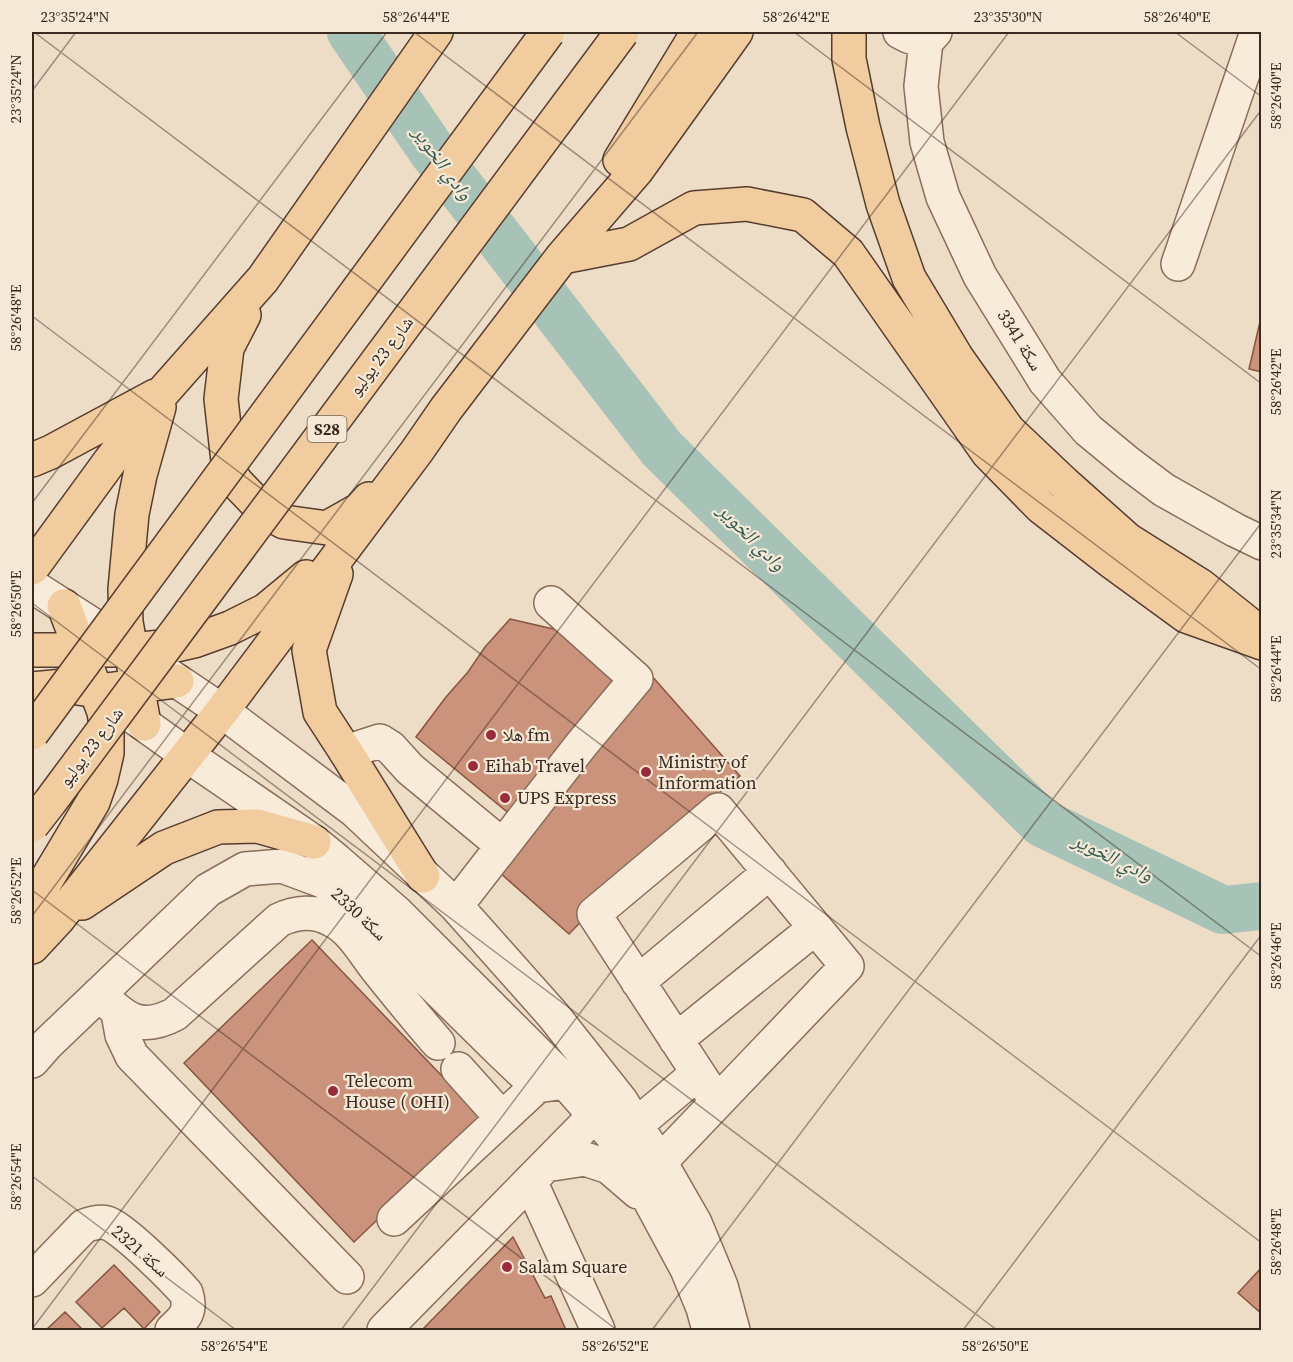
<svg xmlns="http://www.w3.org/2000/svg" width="1293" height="1362" viewBox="0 0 1293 1362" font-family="'Source Serif 4','Noto Naskh Arabic',serif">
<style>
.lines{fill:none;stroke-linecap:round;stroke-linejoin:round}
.river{stroke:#a7c2b7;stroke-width:48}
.building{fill:#cc937c;stroke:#885542;stroke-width:1.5}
.minor-casing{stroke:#896e5c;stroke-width:36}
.major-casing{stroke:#573d30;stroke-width:36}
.minor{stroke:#f9ebd9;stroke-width:33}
.major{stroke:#f0cc9f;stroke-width:33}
.major-bridge-casing{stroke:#573d30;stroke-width:36;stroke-linecap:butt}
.major-bridge{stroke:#f0cc9f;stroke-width:33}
.ticks{fill:none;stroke:#3a291f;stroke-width:1.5;stroke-opacity:0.45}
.poi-dot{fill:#982c3b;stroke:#f5e8d6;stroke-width:2}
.labels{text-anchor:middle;stroke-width:4.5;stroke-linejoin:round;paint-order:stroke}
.shield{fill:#f5e8d6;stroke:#726256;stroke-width:1.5}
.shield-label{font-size:16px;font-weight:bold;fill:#3a291f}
.street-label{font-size:18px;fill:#3a291f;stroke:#f5e8d6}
.poi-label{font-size:18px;fill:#3a291f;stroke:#f5e8d6;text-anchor:start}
.water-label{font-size:20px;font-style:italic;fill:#2f5951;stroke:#f5e8d6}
.neatline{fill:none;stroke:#3a291f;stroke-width:2}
.ticks-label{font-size:15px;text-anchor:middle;fill:#3a291f}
</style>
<rect width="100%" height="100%" fill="#eeddc6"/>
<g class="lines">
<!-- river -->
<path class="river" d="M 351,32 L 433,152 L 662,449 L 1042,823 L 1223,910 L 1262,906"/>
</g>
<!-- building -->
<path class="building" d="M 1262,313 L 1262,372 L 1249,369 Z
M 510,619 L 562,631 L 619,686 L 511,815 L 416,737 L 446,697 L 468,672 L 485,647 Z
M 651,675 L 740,776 L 661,839 L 569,934 L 498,871 Z
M 312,940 L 483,1119 L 354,1242 L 184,1063 Z
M 513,1237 L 545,1298 L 551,1296 L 566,1330 L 422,1330 Z
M 114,1265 L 160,1312 L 144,1329 L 124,1308 L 102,1328 L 76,1302 Z
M 1262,1267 L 1262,1314 L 1238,1293 Z
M 65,1312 L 83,1330 L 46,1330 Z"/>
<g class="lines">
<defs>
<path id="minor" d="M 900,32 L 908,36 L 926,42
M 935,32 L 926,42 L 921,86 L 927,142 L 943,197 L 980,276 L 1045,381 L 1088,430 L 1128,463 L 1164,490 L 1235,530 L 1262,543
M 1178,264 L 1257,32
M 32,586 L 116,640 L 222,711 L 354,810 L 456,906 L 553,1015 L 621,1101 L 636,1125 L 660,1162 L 695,1223 L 721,1286 L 733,1330
M 120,707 L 187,755 L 314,842 L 336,860 L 396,912 L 560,1076 L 611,1134 L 640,1182 L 687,1269 L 703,1308 L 709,1330
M 346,752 L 380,741 L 391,748 L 410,769 L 502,845
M 456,906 L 581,745 L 636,679 L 551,603
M 638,982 L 770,872
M 99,994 C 124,1018 140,1033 175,1014 L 279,920 C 296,912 315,910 332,920 C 351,929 363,951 376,968 C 396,993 417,1019 438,1043
M 118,1013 L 122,1035 L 132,1056 L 347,1277
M 676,1040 L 815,928
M 32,1061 L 47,1044 L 208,890 L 245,869 L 282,866 L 325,882 L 356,909 L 498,1049 L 537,1086 L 565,1082
M 458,1069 L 502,1118
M 636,1125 L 698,1073
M 660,1162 L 847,966 L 718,810 L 594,914 L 717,1102
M 546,1165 L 585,1159 L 609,1167 L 638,1192
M 530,1181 L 598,1330
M 394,1219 L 537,1086
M 32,1280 L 84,1226 C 92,1223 99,1221 107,1223 C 122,1227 174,1279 186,1293 C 192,1311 185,1318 172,1330
M 384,1330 L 595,1115"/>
<path id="major" d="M 849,32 L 849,59 L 863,127 L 883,204 L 909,278 L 957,358 L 1008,430 L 1064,483 L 1128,540 L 1201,586 L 1260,633
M 620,160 L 698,32
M 562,257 L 629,244 L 694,208 L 747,204 L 803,215 L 848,253 L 988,453 L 1041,507 L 1112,562 L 1186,616 L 1262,643
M 244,315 L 227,348 L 221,399 L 229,470 L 236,482 L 264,511 L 284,522 L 327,528 L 359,510 L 369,499
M 32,460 L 51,452 L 155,396
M 32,568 L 110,461 L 164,391 L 263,279 L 436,32
M 336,574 L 309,650 L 320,712 L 346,752 L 423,876
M 35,650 L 130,650 L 172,646 L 194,641 L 230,628 L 266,610 L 306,577
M 32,689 L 64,686 L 98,691 L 177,681
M 144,724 L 126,622 L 125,589 L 132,514 L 140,475 L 159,407
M 82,903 L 164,848 L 218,827 L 257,826 L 314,842
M 32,904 L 93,802 L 101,779 L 107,753 L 107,732 L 104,712 L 64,606
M 32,947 L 58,919 L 222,711 L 417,451 L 446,409 L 562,257 L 637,170 L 736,32"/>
</defs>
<!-- minor casing -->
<use href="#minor" class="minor-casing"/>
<!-- major casing -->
<use href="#major" class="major-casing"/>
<!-- minor -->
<use href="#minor" class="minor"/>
<!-- major -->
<use href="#major" class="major"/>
<defs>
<path id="major-bridge" d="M 32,733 L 548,32
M 32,825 L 50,802 L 622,32"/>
</defs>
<!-- major-bridge casing -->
<use href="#major-bridge" class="major-bridge-casing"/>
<!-- major-bridge -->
<use href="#major-bridge" class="major-bridge"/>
</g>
<!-- ticks -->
<path class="ticks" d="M 34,32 L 1262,957M 414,32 L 1262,670M 794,32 L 1262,384M 1175,32 L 1262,97M 32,91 L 76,32M 32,316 L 1262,1243M 32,503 L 387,32M 32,603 L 997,1330M 32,890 L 617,1330M 32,916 L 698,32M 32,1176 L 236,1330M 32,1329 L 1009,32M 341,1330 L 1262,109M 652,1330 L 1262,522M 963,1330 L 1262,934"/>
<!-- markers -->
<g class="poi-dot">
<circle cx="491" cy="735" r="6"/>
<circle cx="473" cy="766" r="6"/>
<circle cx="646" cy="772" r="6"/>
<circle cx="505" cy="798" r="6"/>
<circle cx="333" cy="1091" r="6"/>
<circle cx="507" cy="1267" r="6"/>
</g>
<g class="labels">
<!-- shield labels -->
<rect class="shield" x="307.5" y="416" width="39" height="26" rx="4.5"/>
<g class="shield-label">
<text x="327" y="435">S28</text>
</g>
<!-- street labels -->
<g class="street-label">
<text transform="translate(1020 340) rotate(58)" y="6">سكة 3341</text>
<text transform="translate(381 356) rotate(-53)" y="6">شارع 23 يوليو</text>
<text transform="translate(91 747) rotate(-53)" y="6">شارع 23 يوليو</text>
<text transform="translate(359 914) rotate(43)" y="6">سكة 2330</text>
<text transform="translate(140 1251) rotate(41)" y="6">سكة 2321</text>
</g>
<!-- poi labels -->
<g class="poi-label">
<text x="503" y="741">هلا fm</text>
<text x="658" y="768">Ministry of<tspan x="658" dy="21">Information</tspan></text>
<text x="485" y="772">Eihab Travel</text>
<text x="517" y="804">UPS Express</text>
<text x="345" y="1087">Telecom<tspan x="345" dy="21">House ( OHI)</tspan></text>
<text x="519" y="1273">Salam Square</text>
</g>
<!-- water labels -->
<g class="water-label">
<text transform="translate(443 163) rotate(54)" y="7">وادي الخوير</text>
<text transform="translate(752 537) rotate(45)" y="7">وادي الخوير</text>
<text transform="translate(1113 857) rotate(26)" y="7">وادي الخوير</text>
</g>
</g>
<!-- border -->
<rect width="1293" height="1362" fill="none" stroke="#f5e8d6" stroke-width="66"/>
<rect x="33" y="33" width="1227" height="1296" class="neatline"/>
<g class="ticks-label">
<text x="75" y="22">23°35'24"N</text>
<text x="416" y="22">58°26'44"E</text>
<text x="796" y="22">58°26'42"E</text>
<text x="1008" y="22">23°35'30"N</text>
<text x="1177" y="22">58°26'40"E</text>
<text transform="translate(16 89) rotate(-90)" y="5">23°35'24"N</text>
<text transform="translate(1276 96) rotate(-90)" y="5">58°26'40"E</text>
<text transform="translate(16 318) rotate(-90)" y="5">58°26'48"E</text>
<text transform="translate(1276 382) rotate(-90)" y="5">58°26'42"E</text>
<text transform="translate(1276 524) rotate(-90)" y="5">23°35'34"N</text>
<text transform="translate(16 604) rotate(-90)" y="5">58°26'50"E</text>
<text transform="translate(1276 669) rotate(-90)" y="5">58°26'44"E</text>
<text transform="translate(16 891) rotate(-90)" y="5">58°26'52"E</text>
<text transform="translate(1276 956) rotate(-90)" y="5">58°26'46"E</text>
<text transform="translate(16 1177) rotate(-90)" y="5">58°26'54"E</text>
<text transform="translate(1276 1242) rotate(-90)" y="5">58°26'48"E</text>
<text x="234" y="1351">58°26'54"E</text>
<text x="615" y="1351">58°26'52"E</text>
<text x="995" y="1351">58°26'50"E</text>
</g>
</svg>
